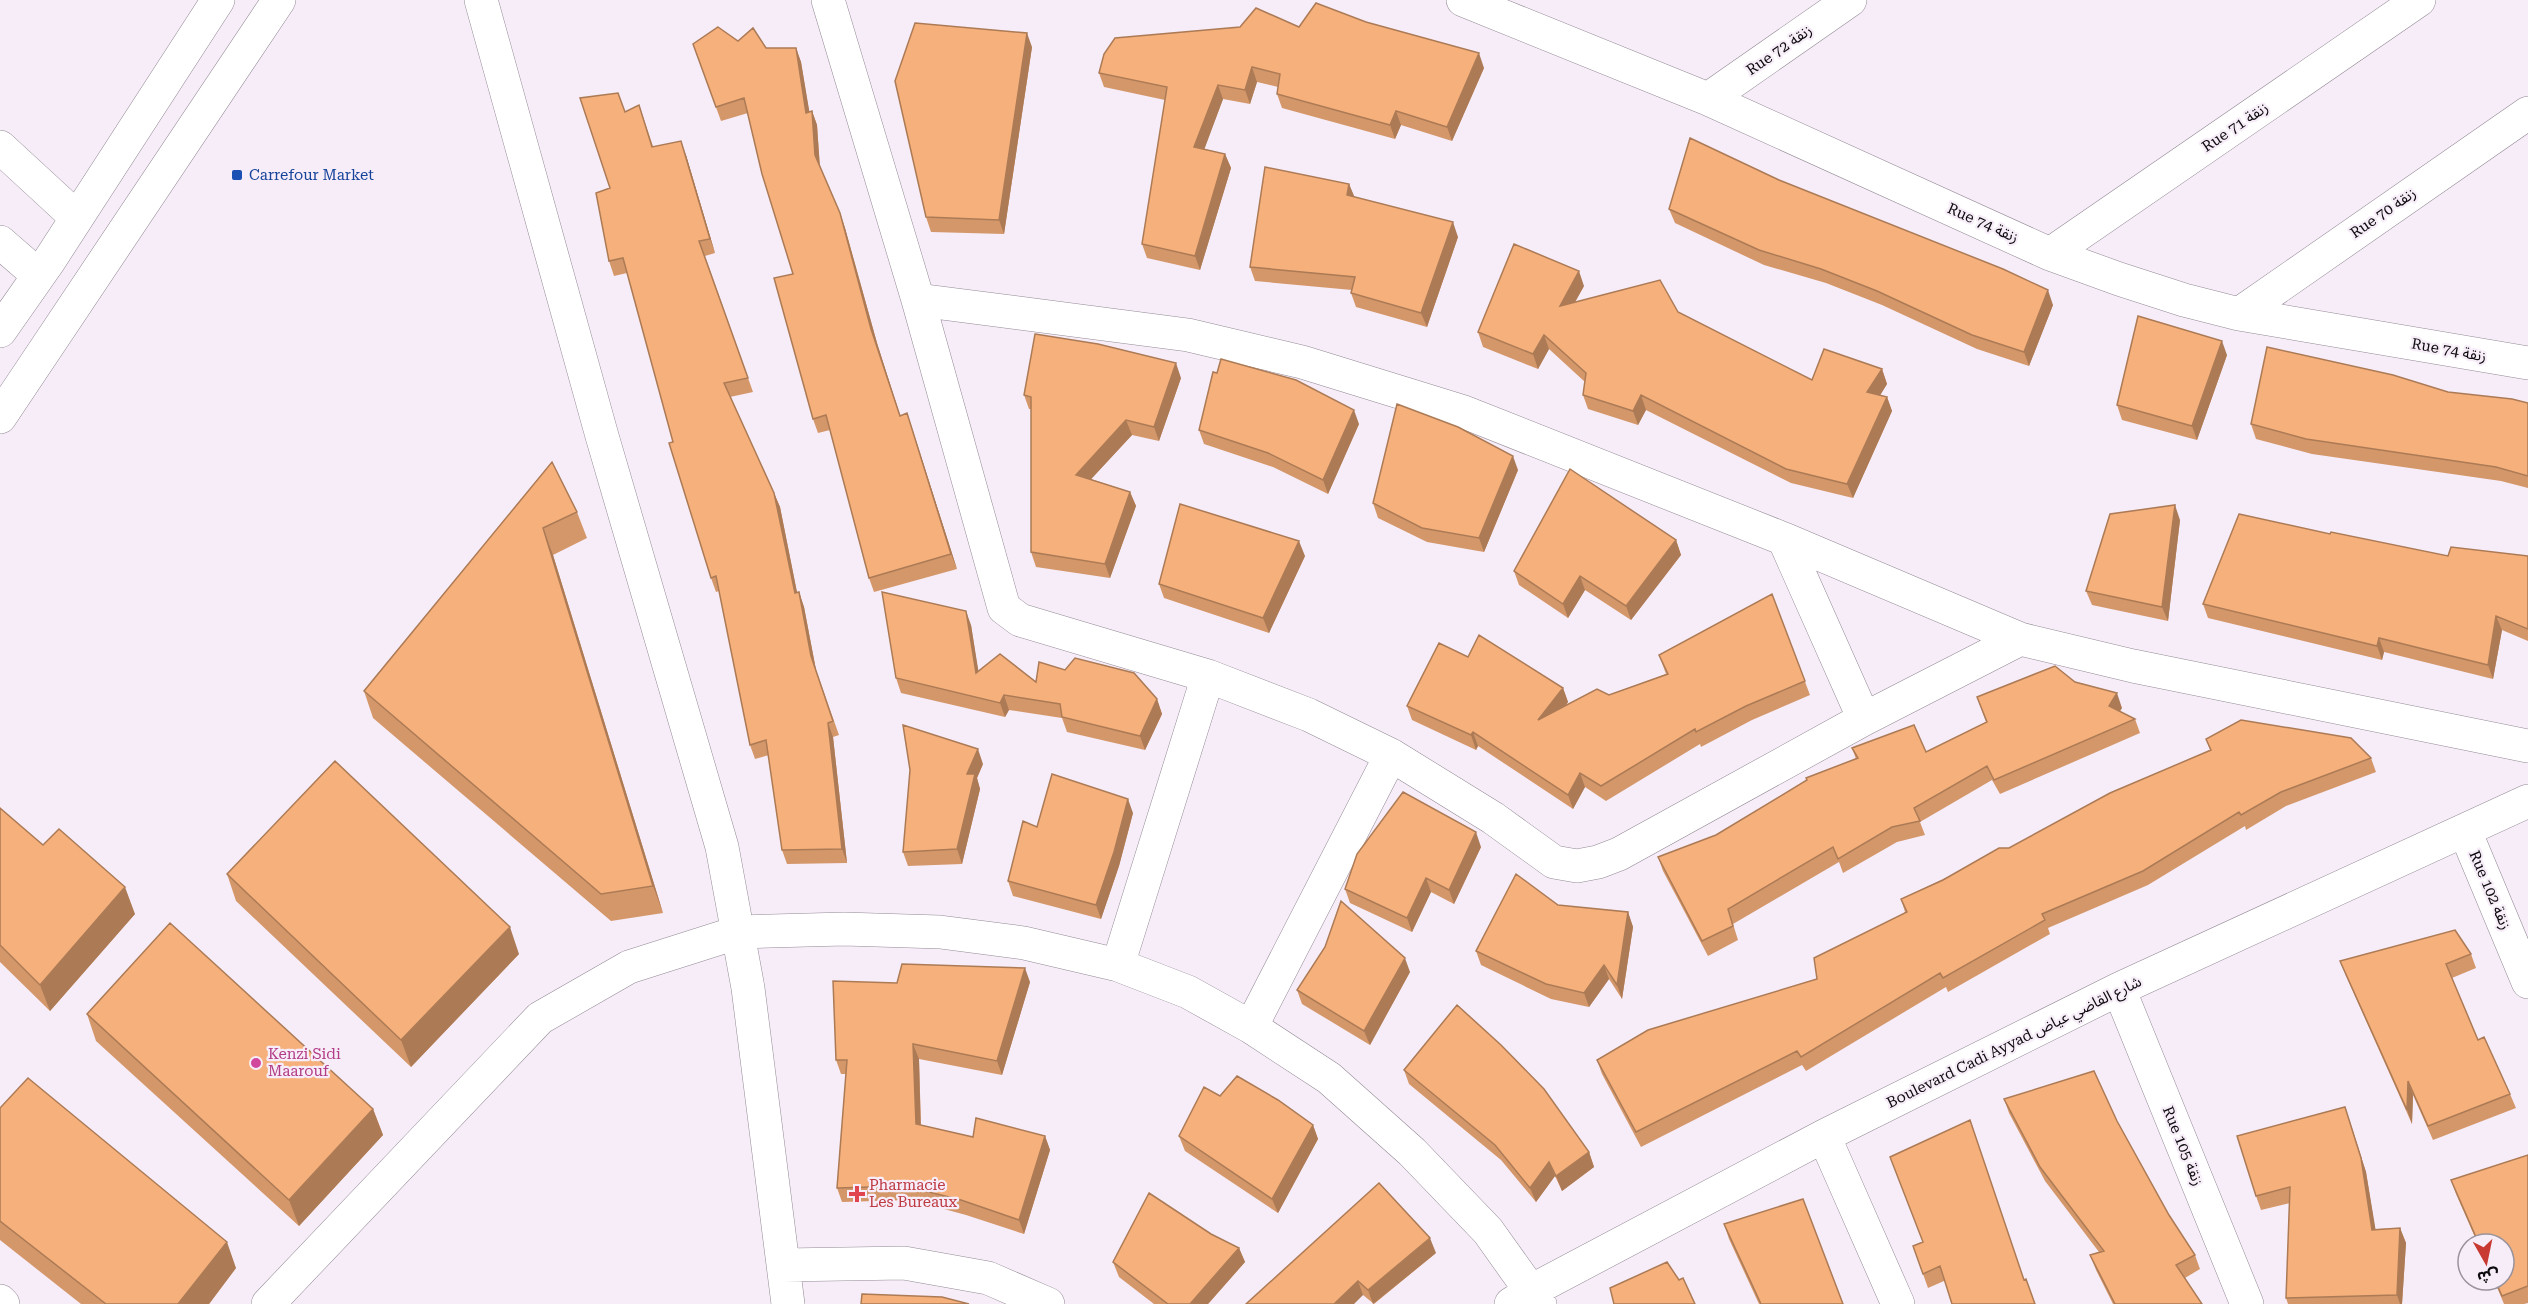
<svg xmlns="http://www.w3.org/2000/svg" width="2528" height="1304" viewBox="0 0 2528 1304" font-family="'Roboto Serif','Noto Sans Arabic',serif">
<style>
.lines{fill:none;stroke-linecap:round;stroke-linejoin:round}
.minor-casing{stroke:#938a95;stroke-width:34}
.major-casing{stroke:#938a95;stroke-width:34}
.minor{stroke:#fff;stroke-width:33}
.major{stroke:#fff;stroke-width:33}
.wall{fill:#d4976a}
.shaded-wall{fill:#ac7b56}
.building{fill:#f6b07b;stroke:#ac7b56;stroke-width:1.5}
.transit-dot{fill:#1a4fb4;stroke:#f7edf9;stroke-width:2}
.hotel-dot{fill:#d1479c;stroke:#f7edf9;stroke-width:2}
.health-dot{fill:#e0444e;stroke:#f7edf9;stroke-width:2}
.labels{text-anchor:middle;stroke-width:4.5;stroke-linejoin:round;paint-order:stroke}
.street-label{font-size:15px;fill:#0e0b0f;stroke:#f7edf9}
.transit-label{font-size:15px;fill:#164399;stroke:#f7edf9;text-anchor:start}
.hotel-label{font-size:15px;fill:#b23c85;stroke:#f7edf9;text-anchor:start}
.health-label{font-size:15px;fill:#be3a42;stroke:#f7edf9;text-anchor:start}
</style>
<rect width="100%" height="100%" fill="#f7edf9"/>
<g class="lines">
<defs>
<path id="minor" d="M 481,0 L 602,436 L 722,847 L 748,988 L 788,1304
M 828,0 L 918,300 L 1004,608 L 1020,620 L 1208,676 L 1309,715 L 1391,755 L 1493,818 L 1554,862 L 1577,866 L 1598,862 L 1619,854 L 1864,719 L 2020,639
M 1463,0 L 1708,99 L 2050,254 L 2119,279 L 2184,300 L 2239,314 L 2528,363
M 1708,99 L 1850,0
M 0,147 L 76,217
M 0,242 L 38,275
M 2050,254 L 2419,0
M 918,300 L 1188,335 L 1302,362 L 1464,412 L 1784,539 L 2020,639 L 2133,666 L 2528,746
M 2239,314 L 2528,113
M 1784,539 L 1864,719
M 2465,831 L 2528,982
M 1118,965 L 1208,676
M 2119,989 L 2247,1304
M 1251,1027 L 1391,755
M 1824,1136 L 1898,1304
M 784,1265 L 904,1263 L 988,1278 L 1048,1304
M 0,1301 L 3,1304
M 268,1304 L 540,1018 L 629,967 L 739,932 L 844,929 L 940,932 L 1024,943 L 1118,965 L 1188,992 L 1251,1027 L 1329,1078 L 1412,1152 L 1488,1231 L 1540,1304
M 1511,1304 L 1531,1291 L 1824,1136 L 2119,989 L 2528,801"/>
<path id="major" d="M 0,331 L 49,261 L 218,0
M 0,417 L 279,0"/>
</defs>
<!-- minor casing -->
<use href="#minor" class="minor-casing"/>
<!-- major casing -->
<use href="#major" class="major-casing"/>
<!-- minor -->
<use href="#minor" class="minor"/>
<!-- major -->
<use href="#major" class="major"/>
</g>
<!-- wall -->
<path class="wall" d="M 1299,27 L 1484,68 L 1452,141 L 1401,125 L 1395,139 L 1282,108 L 1277,94 L 1278,87 L 1257,82 L 1250,104 L 1223,99 L 1204,149 L 1225,154 L 1231,168 L 1200,270 L 1147,258 L 1142,244 L 1165,100 L 1104,87 L 1099,73 Z
M 693,44 L 766,48 L 796,48 L 801,62 L 809,112 L 812,111 L 817,125 L 820,167 L 840,213 L 845,228 L 877,343 L 900,416 L 907,413 L 957,569 L 874,592 L 869,578 L 830,430 L 818,433 L 813,419 L 793,274 L 748,113 L 721,121 Z
M 1032,47 L 1004,234 L 931,232 L 926,217 Z
M 639,105 L 653,146 L 686,155 L 715,253 L 705,256 L 753,392 L 730,397 L 774,493 L 780,507 L 797,593 L 799,592 L 804,607 L 816,670 L 839,735 L 833,737 L 847,863 L 787,864 L 782,850 L 769,755 L 755,759 L 750,745 L 719,591 L 716,592 L 711,578 L 627,273 L 614,276 L 609,261 L 625,112 Z
M 1779,180 L 2053,305 L 2029,366 L 1977,349 L 1882,305 L 1826,283 L 1764,265 L 1675,223 L 1669,209 Z
M 1349,184 L 1354,197 L 1458,237 L 1427,327 L 1356,307 L 1351,293 L 1352,290 L 1255,281 L 1250,267 Z
M 1584,286 L 1575,302 L 1678,312 L 1812,380 L 1882,369 L 1887,384 L 1880,395 L 1887,397 L 1892,411 L 1853,498 L 1791,483 L 1646,410 L 1638,425 L 1588,409 L 1583,395 L 1585,382 L 1549,349 L 1538,369 L 1483,347 L 1478,332 Z
M 2227,355 L 2197,440 L 2122,420 L 2117,405 Z
M 1181,378 L 1159,441 L 1132,435 L 1091,479 L 1130,492 L 1136,506 L 1110,578 L 1036,567 L 1031,552 L 1031,409 L 1029,409 L 1024,395 Z
M 2448,392 L 2528,403 L 2528,488 L 2501,481 L 2312,454 L 2256,439 L 2251,424 Z
M 1359,424 L 1328,494 L 1273,467 L 1204,444 L 1199,430 Z
M 552,462 L 577,512 L 587,538 L 553,555 L 663,913 L 611,921 L 373,718 L 364,691 Z
M 1518,470 L 1484,552 L 1427,542 L 1378,518 L 1373,503 Z
M 2180,520 L 2168,621 L 2092,605 L 2086,591 Z
M 2330,534 L 2448,556 L 2528,556 L 2528,641 L 2502,630 L 2493,679 L 2384,652 L 2382,660 L 2208,618 L 2203,604 Z
M 1676,540 L 1681,555 L 1631,620 L 1585,590 L 1568,618 L 1519,585 L 1514,571 Z
M 1305,556 L 1269,633 L 1164,598 L 1159,584 Z
M 1772,594 L 1810,695 L 1752,720 L 1701,747 L 1700,744 L 1606,801 L 1585,787 L 1573,809 L 1478,746 L 1476,750 L 1412,720 L 1407,706 L 1468,657 L 1563,688 L 1568,702 L 1566,705 L 1609,695 L 1666,674 L 1659,655 Z
M 971,625 L 978,671 L 1036,682 L 1157,699 L 1162,714 L 1145,750 L 1067,732 L 1062,718 L 1009,710 L 1005,717 L 901,693 L 896,678 Z
M 2075,682 L 2122,708 L 2120,711 L 2135,719 L 2140,733 L 2000,794 L 1992,780 L 1920,822 L 1925,835 L 1897,842 L 1843,873 L 1839,862 L 1733,924 L 1738,940 L 1708,956 L 1663,871 L 1658,857 L 1716,835 L 1856,759 L 1852,748 L 1926,752 L 1986,722 L 1977,697 Z
M 2206,739 L 2371,758 L 2376,772 L 2286,806 L 2246,830 L 2245,826 L 2148,885 L 2048,928 L 2050,934 L 1948,992 L 1946,987 L 1806,1071 L 1802,1065 L 1641,1147 L 1602,1074 L 1597,1060 L 1817,979 L 1905,912 L 1901,899 L 2009,848 L 2210,750 Z
M 983,764 L 977,778 L 980,789 L 962,864 L 908,866 L 903,852 Z
M 0,808 L 43,845 L 135,914 L 50,1011 L 0,962 Z
M 1133,813 L 1119,866 L 1101,919 L 1013,896 L 1008,881 L 1037,827 Z
M 1481,847 L 1454,904 L 1431,892 L 1412,932 L 1350,903 L 1345,889 Z
M 227,874 L 519,954 L 411,1067 L 236,901 Z
M 1558,905 L 1628,912 L 1633,927 L 1622,999 L 1609,979 L 1589,1007 L 1551,999 L 1481,965 L 1476,951 Z
M 1325,947 L 1410,972 L 1370,1045 L 1302,1004 L 1297,990 Z
M 2471,954 L 2476,968 L 2452,978 L 2478,1040 L 2510,1094 L 2516,1108 L 2433,1140 L 2413,1095 L 2412,1124 L 2346,976 L 2340,961 Z
M 1030,982 L 1002,1075 L 919,1059 L 921,1125 L 973,1137 L 1045,1136 L 1050,1150 L 1024,1234 L 966,1215 L 911,1200 L 842,1202 L 837,1188 L 846,1074 L 841,1074 L 836,1060 L 897,983 Z
M 87,1014 L 373,1109 L 383,1135 L 299,1226 L 96,1041 Z
M 1404,1070 L 1589,1152 L 1594,1167 L 1562,1191 L 1555,1176 L 1536,1202 L 1501,1160 L 1409,1084 Z
M 1220,1096 L 1313,1125 L 1318,1139 L 1278,1213 L 1185,1151 L 1179,1136 Z
M 2004,1099 L 2117,1121 L 2169,1215 L 2195,1255 L 2200,1269 L 2185,1278 L 2202,1304 L 2113,1304 L 2096,1270 L 2090,1255 L 2099,1252 L 2045,1181 L 2009,1113 Z
M 0,1108 L 236,1268 L 209,1304 L 81,1304 L 0,1240 Z
M 2350,1122 L 2366,1172 L 2375,1229 L 2400,1228 L 2406,1243 L 2402,1304 L 2288,1304 L 2286,1298 L 2290,1203 L 2261,1210 L 2256,1196 Z
M 2528,1155 L 2528,1303 L 2524,1304 L 2504,1304 L 2494,1280 L 2504,1280 L 2504,1244 L 2478,1244 L 2456,1194 L 2451,1180 Z
M 1724,1224 L 1843,1304 L 1759,1304 L 1729,1239 Z
M 1211,1234 L 1239,1248 L 1245,1262 L 1208,1304 L 1154,1304 L 1119,1277 L 1113,1262 Z
M 1913,1246 L 2025,1280 L 2035,1304 L 1944,1281 L 1928,1288 Z
M 1436,1253 L 1374,1304 L 1363,1295 L 1246,1304 Z"/>
<!-- shaded-wall -->
<path class="shaded-wall" d="M 1027,33 L 1032,47 L 1004,234 L 999,220 Z
M 796,48 L 801,62 L 812,127 L 806,113 Z
M 1479,53 L 1484,68 L 1452,141 L 1447,127 Z
M 1252,67 L 1257,82 L 1250,104 L 1245,90 Z
M 1218,85 L 1223,99 L 1200,161 L 1194,147 Z
M 812,111 L 817,125 L 820,170 L 815,155 Z
M 1396,111 L 1401,125 L 1395,139 L 1390,125 Z
M 681,141 L 686,155 L 715,253 L 710,239 Z
M 1225,154 L 1231,168 L 1200,270 L 1195,256 Z
M 1349,184 L 1355,198 L 1347,195 Z
M 840,213 L 845,228 L 877,343 L 905,431 L 871,329 Z
M 1453,222 L 1458,237 L 1427,327 L 1421,313 Z
M 1579,271 L 1584,286 L 1565,320 L 1560,306 Z
M 2048,290 L 2053,305 L 2029,366 L 2024,352 Z
M 1544,335 L 1549,349 L 1538,369 L 1533,354 Z
M 2222,341 L 2227,355 L 2197,440 L 2192,426 Z
M 1176,363 L 1181,378 L 1159,441 L 1154,427 Z
M 1882,369 L 1887,384 L 1873,407 L 1867,392 Z
M 1641,395 L 1646,410 L 1638,425 L 1633,411 Z
M 1887,397 L 1892,411 L 1853,498 L 1847,484 Z
M 1354,410 L 1359,424 L 1328,494 L 1323,480 Z
M 907,413 L 912,428 L 957,569 L 951,554 Z
M 1126,420 L 1132,435 L 1082,489 L 1076,475 Z
M 1513,456 L 1518,470 L 1484,552 L 1479,538 Z
M 1130,492 L 1136,506 L 1110,578 L 1105,564 Z
M 774,493 L 780,507 L 800,607 L 795,593 Z
M 2175,505 L 2180,520 L 2168,621 L 2162,607 Z
M 543,528 L 553,555 L 663,913 L 653,886 Z
M 1676,540 L 1681,555 L 1631,620 L 1626,606 Z
M 1299,541 L 1305,556 L 1269,633 L 1263,618 Z
M 1580,576 L 1585,590 L 1568,618 L 1563,604 Z
M 799,592 L 804,607 L 816,670 L 839,735 L 811,656 Z
M 966,611 L 971,625 L 981,687 L 976,673 Z
M 2496,616 L 2502,630 L 2493,679 L 2488,665 Z
M 2379,638 L 2384,652 L 2382,660 L 2377,646 Z
M 1563,688 L 1568,702 L 1543,734 L 1538,720 Z
M 2117,693 L 2122,708 L 2114,720 L 2109,706 Z
M 1004,695 L 1009,710 L 1005,717 L 1000,703 Z
M 1157,699 L 1162,714 L 1145,750 L 1140,736 Z
M 828,723 L 833,737 L 847,863 L 842,849 Z
M 1473,732 L 1478,746 L 1476,750 L 1471,735 Z
M 978,749 L 983,764 L 977,778 L 980,789 L 962,864 L 957,849 L 967,774 Z
M 1580,773 L 1585,787 L 1573,809 L 1568,795 Z
M 1128,799 L 1133,813 L 1119,866 L 1101,919 L 1096,905 Z
M 1476,832 L 1481,847 L 1454,904 L 1449,890 Z
M 1426,878 L 1431,892 L 1412,932 L 1407,918 Z
M 125,887 L 135,914 L 50,1011 L 40,985 Z
M 1628,912 L 1633,927 L 1622,999 L 1617,985 Z
M 510,927 L 519,954 L 411,1067 L 401,1040 Z
M 1405,958 L 1410,972 L 1370,1045 L 1364,1031 Z
M 1604,965 L 1609,979 L 1589,1007 L 1584,993 Z
M 1025,968 L 1030,982 L 1002,1075 L 997,1061 Z
M 913,1044 L 919,1059 L 921,1138 L 916,1124 Z
M 2408,1081 L 2413,1095 L 2412,1124 L 2407,1110 Z
M 2345,1107 L 2366,1172 L 2378,1244 L 2372,1230 Z
M 373,1109 L 383,1135 L 299,1226 L 289,1200 Z
M 1313,1125 L 1318,1139 L 1278,1213 L 1272,1199 Z
M 1045,1136 L 1050,1150 L 1024,1234 L 1019,1220 Z
M 1589,1152 L 1594,1167 L 1562,1191 L 1556,1176 Z
M 1549,1162 L 1555,1176 L 1536,1202 L 1530,1188 Z
M 2400,1228 L 2406,1243 L 2402,1304 L 2400,1304 L 2397,1295 Z
M 1430,1238 L 1436,1253 L 1373,1304 L 1368,1290 Z
M 227,1242 L 236,1268 L 209,1304 L 178,1304 Z
M 1239,1248 L 1245,1262 L 1208,1304 L 1190,1304 Z
M 1358,1281 L 1363,1295 L 1354,1304 L 1334,1304 Z"/>
<!-- building -->
<path class="building" d="M 1316,3 L 1366,22 L 1479,53 L 1447,127 L 1396,111 L 1390,125 L 1277,94 L 1280,74 L 1252,67 L 1245,90 L 1218,85 L 1194,147 L 1225,154 L 1195,256 L 1142,244 L 1167,87 L 1099,73 L 1104,54 L 1115,38 L 1240,27 L 1256,8 L 1299,27 Z
M 915,23 L 1027,33 L 999,220 L 926,217 L 895,81 Z
M 718,27 L 738,41 L 753,28 L 766,48 L 796,48 L 806,113 L 812,111 L 815,155 L 840,213 L 871,329 L 900,416 L 907,413 L 951,554 L 869,578 L 826,415 L 813,419 L 774,278 L 793,274 L 762,174 L 744,98 L 716,107 L 693,44 Z
M 618,93 L 625,112 L 639,105 L 652,147 L 681,141 L 710,239 L 699,241 L 748,378 L 724,383 L 774,493 L 795,593 L 799,592 L 811,656 L 833,721 L 828,723 L 842,849 L 782,850 L 766,740 L 750,745 L 716,576 L 711,578 L 669,443 L 673,442 L 623,258 L 609,261 L 596,193 L 610,188 L 580,98 Z
M 1690,138 L 1779,180 L 2003,269 L 2048,290 L 2024,352 L 1972,335 L 1877,291 L 1821,269 L 1759,250 L 1669,209 Z
M 1265,167 L 1349,184 L 1347,195 L 1453,222 L 1421,313 L 1351,293 L 1355,277 L 1250,267 Z
M 1514,244 L 1579,271 L 1560,306 L 1660,280 L 1678,312 L 1812,380 L 1824,349 L 1882,369 L 1867,392 L 1887,397 L 1847,484 L 1786,469 L 1641,395 L 1633,411 L 1583,395 L 1586,373 L 1544,335 L 1533,354 L 1478,332 Z
M 2138,316 L 2222,341 L 2192,426 L 2117,405 Z
M 1035,334 L 1098,344 L 1176,363 L 1154,427 L 1126,420 L 1076,475 L 1130,492 L 1105,564 L 1031,552 L 1031,397 L 1024,395 Z
M 2267,347 L 2393,375 L 2448,392 L 2512,399 L 2528,403 L 2528,476 L 2496,467 L 2306,439 L 2251,424 Z
M 1221,359 L 1296,380 L 1354,410 L 1323,480 L 1268,453 L 1199,430 L 1213,372 L 1217,373 Z
M 1397,404 L 1458,427 L 1513,456 L 1479,538 L 1422,528 L 1373,503 Z
M 552,462 L 577,512 L 543,528 L 653,886 L 601,894 L 364,691 Z
M 1570,469 L 1676,540 L 1626,606 L 1580,576 L 1563,604 L 1514,571 Z
M 1180,504 L 1299,541 L 1263,618 L 1159,584 Z
M 2175,505 L 2162,607 L 2086,591 L 2110,514 Z
M 2239,514 L 2330,534 L 2331,532 L 2448,556 L 2451,547 L 2528,556 L 2528,629 L 2496,616 L 2488,665 L 2379,638 L 2377,646 L 2203,604 Z
M 882,592 L 966,611 L 976,673 L 1000,654 L 1036,682 L 1039,662 L 1065,670 L 1075,658 L 1134,673 L 1157,699 L 1140,736 L 1062,717 L 1060,704 L 1004,695 L 1000,703 L 896,678 Z
M 1772,594 L 1805,681 L 1746,706 L 1696,732 L 1695,729 L 1601,786 L 1580,773 L 1568,795 L 1473,732 L 1471,735 L 1407,706 L 1439,643 L 1468,657 L 1479,635 L 1563,688 L 1538,720 L 1597,689 L 1609,695 L 1668,674 L 1659,655 Z
M 2055,666 L 2075,682 L 2117,693 L 2109,706 L 2135,719 L 1994,780 L 1987,766 L 1914,808 L 1920,821 L 1892,827 L 1838,859 L 1833,847 L 1728,909 L 1733,926 L 1702,941 L 1658,857 L 1716,835 L 1807,780 L 1806,778 L 1858,758 L 1852,748 L 1914,725 L 1926,752 L 1987,722 L 1977,697 Z
M 2241,720 L 2351,738 L 2371,758 L 2281,792 L 2241,815 L 2239,812 L 2143,871 L 2042,914 L 2045,920 L 1943,978 L 1940,973 L 1801,1057 L 1797,1051 L 1636,1132 L 1597,1060 L 1648,1030 L 1817,979 L 1814,958 L 1907,912 L 1901,899 L 1943,880 L 1999,848 L 2009,848 L 2110,793 L 2211,750 L 2206,739 Z
M 903,725 L 978,749 L 967,774 L 975,774 L 957,849 L 903,852 L 910,770 Z
M 335,761 L 510,927 L 401,1040 L 227,874 Z
M 1052,774 L 1128,799 L 1114,852 L 1096,905 L 1008,881 L 1023,821 L 1037,827 Z
M 1403,792 L 1476,832 L 1449,890 L 1426,878 L 1407,918 L 1345,889 L 1357,854 Z
M 0,808 L 43,845 L 59,829 L 125,887 L 40,985 L 0,945 Z
M 1516,874 L 1558,905 L 1628,912 L 1617,985 L 1604,965 L 1584,993 L 1546,984 L 1476,951 Z
M 1341,901 L 1405,958 L 1364,1031 L 1297,990 L 1325,947 Z
M 170,923 L 373,1109 L 289,1200 L 87,1014 Z
M 2455,930 L 2471,954 L 2446,964 L 2478,1040 L 2484,1037 L 2510,1094 L 2428,1126 L 2408,1081 L 2407,1110 L 2340,961 Z
M 902,964 L 1025,968 L 997,1061 L 913,1044 L 916,1124 L 973,1137 L 976,1118 L 1045,1136 L 1019,1220 L 961,1200 L 905,1186 L 837,1188 L 847,1060 L 836,1060 L 833,981 L 897,983 Z
M 1457,1005 L 1501,1045 L 1544,1089 L 1589,1152 L 1556,1176 L 1549,1162 L 1530,1188 L 1495,1145 L 1404,1070 Z
M 2094,1071 L 2117,1121 L 2169,1215 L 2195,1255 L 2176,1265 L 2202,1304 L 2115,1304 L 2090,1255 L 2104,1251 L 2040,1167 L 2004,1099 Z
M 1237,1076 L 1278,1100 L 1313,1125 L 1272,1199 L 1179,1136 L 1204,1087 L 1220,1096 Z
M 28,1078 L 227,1242 L 178,1304 L 106,1304 L 0,1221 L 0,1108 Z
M 2345,1107 L 2361,1158 L 2372,1230 L 2400,1228 L 2397,1295 L 2286,1298 L 2290,1187 L 2256,1196 L 2237,1136 Z
M 1970,1120 L 2024,1280 L 2026,1279 L 2035,1304 L 1952,1304 L 1940,1266 L 1923,1274 L 1913,1246 L 1923,1242 L 1890,1157 Z
M 2528,1155 L 2528,1286 L 2502,1296 L 2495,1280 L 2504,1280 L 2504,1244 L 2479,1244 L 2451,1180 Z
M 1379,1183 L 1430,1238 L 1368,1290 L 1358,1281 L 1334,1304 L 1246,1304 Z
M 1149,1193 L 1211,1234 L 1239,1248 L 1190,1304 L 1168,1304 L 1113,1262 Z
M 1803,1199 L 1843,1304 L 1761,1304 L 1724,1224 Z
M 1667,1262 L 1679,1280 L 1683,1278 L 1695,1304 L 1614,1304 L 1610,1288 Z
M 862,1294 L 942,1297 L 969,1304 L 861,1304 Z"/>
<!-- markers -->
<rect class="transit-dot" x="231" y="169" width="12" height="12" rx="3"/>
<circle class="hotel-dot" cx="256" cy="1063" r="6"/>
<path class="health-dot" d="M854 1185h6v6h6v6h-6v6h-6v-6h-6v-6h6z"/>
<g class="labels">
<!-- street labels -->
<g class="street-label">
<text transform="translate(1779 50) rotate(-35)" y="5">Rue 72 زنقة</text>
<text transform="translate(2235 127) rotate(-34)" y="5">Rue 71 زنقة</text>
<text transform="translate(2383 213) rotate(-35)" y="5">Rue 70 زنقة</text>
<text transform="translate(1983 223) rotate(24)" y="5">Rue 74 زنقة</text>
<text transform="translate(2449 350) rotate(10)" y="5">Rue 74 زنقة</text>
<text transform="translate(2490 890) rotate(67)" y="5">Rue 102 زنقة</text>
<text transform="translate(2014 1042) rotate(-26)" y="5">Boulevard Cadi Ayyad شارع القاضي عياض</text>
<text transform="translate(2183 1146) rotate(68)" y="5">Rue 105 زنقة</text>
</g>
<!-- transit labels -->
<g class="transit-label">
<text x="249" y="180">Carrefour Market</text>
</g>
<!-- hotel labels -->
<g class="hotel-label">
<text x="268" y="1059">Kenzi Sidi<tspan x="268" dy="17">Maarouf</tspan></text>
</g>
<!-- health labels -->
<g class="health-label">
<text x="869" y="1190">Pharmacie<tspan x="869" dy="17">Les Bureaux</tspan></text>
</g>
</g>
<!-- north arrow -->
<g transform="translate(2486 1262) rotate(171)"><circle r="28" fill="#f7edf9" stroke="#9a939b" stroke-width="1.5"/>
<path d="M0-4.5L10 22L0 15L-10 22Z" fill="#c83a31"/>
<text y="-9" font-size="16" font-weight="bold" text-anchor="middle" fill="#0e0b0f">ش</text>
</g>
</svg>
